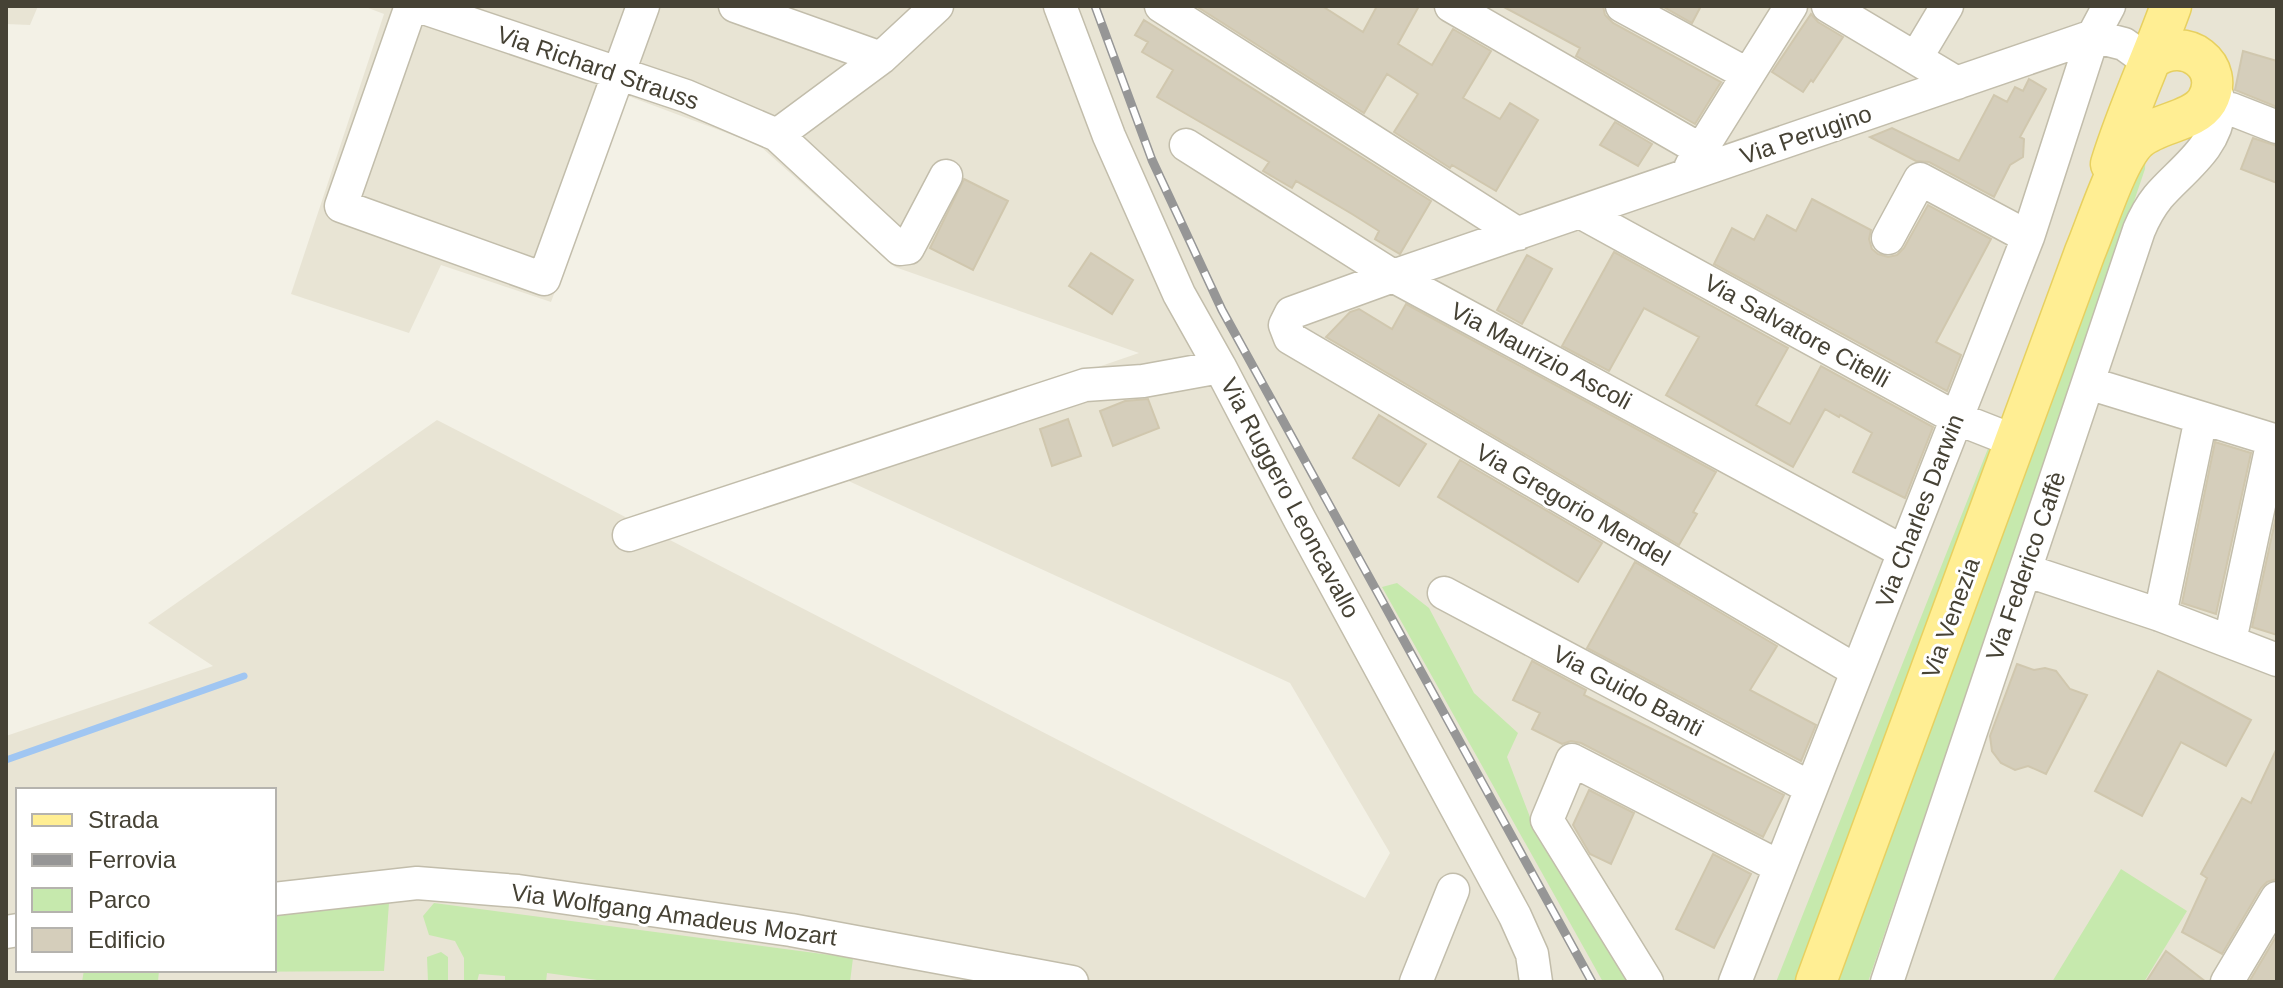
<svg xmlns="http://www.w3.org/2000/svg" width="2283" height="988" viewBox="0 0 2283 988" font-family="Arial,sans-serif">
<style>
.residential{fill:#e8e4d4;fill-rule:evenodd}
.green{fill:#c6e9ad}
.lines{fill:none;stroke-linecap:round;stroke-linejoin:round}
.stream{stroke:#a0c6f2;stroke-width:7}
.building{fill:#d5cebb;stroke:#d0c7ae;stroke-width:2}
.minor-casing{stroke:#c2bdab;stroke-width:35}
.major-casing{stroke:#e7d060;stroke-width:43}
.minor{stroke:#fff;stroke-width:32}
.major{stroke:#ffee93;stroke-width:40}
.rail-casing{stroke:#969696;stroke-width:9}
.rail{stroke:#fff;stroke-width:6;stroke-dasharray:18;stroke-linecap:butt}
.labels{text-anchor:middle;stroke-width:6;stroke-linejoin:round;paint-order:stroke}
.street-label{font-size:24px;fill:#464235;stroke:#fff}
</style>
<rect width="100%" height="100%" fill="#f3f1e6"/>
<!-- residential -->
<path class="residential" d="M 6,6 L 38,6 L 30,25 L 6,24 Z
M 363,6 L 2277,6 L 2277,982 L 6,982 L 6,736 L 213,666 L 148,623 L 437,420 L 1365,898 L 1390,853 L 1290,683 L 842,478 L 840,456 L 1139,353 L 895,267 L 759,145 L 628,96 L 551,302 L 441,265 L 409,333 L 291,294 L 384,14 ZM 18,790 L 274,790 L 274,970 L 18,970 Z"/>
<!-- green -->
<path class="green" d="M 2146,143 L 2145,169 L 1868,982 L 1834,982 Z
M 1989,446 L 1995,455 L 1990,476 L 1794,982 L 1776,982 Z
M 1397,583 L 1429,608 L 1474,693 L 1518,733 L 1507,757 L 1538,838 L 1632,982 L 1603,982 L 1382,587 Z
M 2121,869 L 2187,911 L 2144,982 L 2052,982 Z
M 377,903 L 389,903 L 384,971 L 179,972 L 180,970 L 274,970 L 274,916 Z
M 434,903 L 853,958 L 850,982 L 598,982 L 597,980 L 547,973 L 546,982 L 505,982 L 505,976 L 479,974 L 477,982 L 464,982 L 464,958 L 455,941 L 429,935 L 423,916 Z
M 441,952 L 448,957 L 448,982 L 428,982 L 427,957 Z
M 84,970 L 159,970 L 158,982 L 82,982 Z"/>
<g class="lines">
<!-- stream -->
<path class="stream" d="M 6,760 L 244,676"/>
</g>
<!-- building -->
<path class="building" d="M 1196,6 L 1322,6 L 1363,32 L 1377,6 L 1419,6 L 1398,44 L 1432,65 L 1453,29 L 1491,51 L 1463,98 L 1500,119 L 1510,103 L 1538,120 L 1496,191 L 1452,165 L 1450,168 L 1394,132 L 1418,94 L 1387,74 L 1364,113 Z
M 1502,6 L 1603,6 L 1605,15 L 1613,23 L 1721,82 L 1695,124 L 1576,56 L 1580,48 Z
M 1662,6 L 1701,6 L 1692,23 Z
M 1811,14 L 1818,22 L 1843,37 L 1813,82 L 1811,80 L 1803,92 L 1772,72 Z
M 1144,20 L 1431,201 L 1400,254 L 1375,239 L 1379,231 L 1352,214 L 1296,181 L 1292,188 L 1263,171 L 1269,162 L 1157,97 L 1173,70 L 1142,52 L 1148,42 L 1135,35 Z
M 2243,51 L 2277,61 L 2277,107 L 2235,90 Z
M 2029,79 L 2046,89 L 2020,137 L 2024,139 L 2023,157 L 2010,165 L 1994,197 L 1929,162 L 1916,161 L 1870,137 L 1892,128 L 1959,161 L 1994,95 L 2007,102 L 2015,87 L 2023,91 Z
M 1615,122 L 1652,144 L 1638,166 L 1600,145 Z
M 2253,138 L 2277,146 L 2277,183 L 2241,169 Z
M 964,179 L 1008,201 L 973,270 L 930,248 Z
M 1812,199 L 1871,230 L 1869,239 L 1872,249 L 1878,254 L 1888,257 L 1897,255 L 1904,248 L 1928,205 L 1991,239 L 1936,342 L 1961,355 L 1947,391 L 1714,264 L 1732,228 L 1754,240 L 1767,215 L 1796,231 Z
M 1614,252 L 1788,348 L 1756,405 L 1790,424 L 1821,366 L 1933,427 L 1905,498 L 1853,472 L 1872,433 L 1840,415 L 1839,417 L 1825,409 L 1793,467 L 1666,395 L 1699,337 L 1644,308 L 1609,371 L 1562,346 Z
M 1091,253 L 1133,280 L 1112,314 L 1069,286 Z
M 1527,255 L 1552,269 L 1522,324 L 1497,310 Z
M 1406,304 L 1716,472 L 1693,512 L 1697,514 L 1679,545 L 1326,337 L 1350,312 L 1359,309 L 1392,329 Z
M 1148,399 L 1159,428 L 1113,446 L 1100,411 L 1125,401 Z
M 1379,415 L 1426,444 L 1399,486 L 1353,458 Z
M 1068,419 L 1081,456 L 1052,466 L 1040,429 Z
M 2215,442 L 2251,453 L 2216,614 L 2182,603 Z
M 1460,460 L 1602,543 L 1578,582 L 1438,497 Z
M 2277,512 L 2277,635 L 2252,627 Z
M 1635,562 L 1777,646 L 1750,690 L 1816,725 L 1801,761 L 1587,648 Z
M 1532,661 L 1586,690 L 1584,695 L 1784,795 L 1763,837 L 1581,743 L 1571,741 L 1562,744 L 1532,729 L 1540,713 L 1513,700 Z
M 2017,664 L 2034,670 L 2045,668 L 2056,671 L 2070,689 L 2087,695 L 2046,774 L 2028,766 L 2015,770 L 2001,763 L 1992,751 L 1990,736 Z
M 2158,671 L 2251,720 L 2226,766 L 2181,742 L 2142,816 L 2095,791 Z
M 2277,748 L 2277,879 L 2267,882 L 2261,888 L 2222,954 L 2182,932 L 2207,878 L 2201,874 L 2242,798 L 2251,803 Z
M 1589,790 L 1634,813 L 1611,864 L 1590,854 L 1573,825 Z
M 1713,854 L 1751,874 L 1714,948 L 1676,929 Z
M 2277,935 L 2277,982 L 2249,982 Z
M 2166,951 L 2179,961 L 2206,982 L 2146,982 Z"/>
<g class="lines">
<defs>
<path id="minor" d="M 411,6 L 341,206 L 544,279 L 643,6
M 418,6 L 686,96 L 777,135 L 900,249 L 908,248 L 946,176
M 735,6 L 881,58
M 1060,6 L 1109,136 L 1179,294 L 1220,367 L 1300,520 L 1515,916 L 1532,954 L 1536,982
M 1161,6 L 1518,234
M 1451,6 L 1701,150
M 1622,6 L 1747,74
M 1828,6 L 1957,83
M 2093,36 L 2124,44 L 2149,62
M 1916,58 L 1947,6
M 2200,110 L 2231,109 L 2277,127
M 777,135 L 881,58 L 937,6
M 1186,145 L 1393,276 L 1904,552
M 1691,166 L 1791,6
M 1580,212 L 1956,418 L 2017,442
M 1888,238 L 1920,179 L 2028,237
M 2088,383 L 2277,441
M 629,535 L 1085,385 L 1143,381 L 1220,367
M 2025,570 L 2160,615 L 2277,660
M 1444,593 L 1811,788
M 2160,615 L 2201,418
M 2230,641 L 2273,440
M 1857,671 L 1290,338 L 1285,325 L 1291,313 L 1393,276 L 2093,36
M 274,899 L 417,883 L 518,891 L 791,930 L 1072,982
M 6,932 L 18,930
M 1416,982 L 1453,890
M 1647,982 L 1547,820 L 1572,760 L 1780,867
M 1735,982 L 2028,237 L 2093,36 L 2109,6
M 1887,982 L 2139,230 C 2144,218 2150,207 2158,197 C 2180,171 2217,148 2219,109 C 2220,99 2214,88 2211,79
M 2227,982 L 2277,898"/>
<path id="major" d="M 2111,164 C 2128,109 2152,59 2171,6
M 1816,982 L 2085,252 C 2097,224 2117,159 2137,140 C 2157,122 2194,122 2207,101 C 2227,66 2185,35 2153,58"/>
</defs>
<!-- minor casing -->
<use href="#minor" class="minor-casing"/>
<!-- major casing -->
<use href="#major" class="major-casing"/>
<!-- minor -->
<use href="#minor" class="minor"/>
<!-- major -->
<use href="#major" class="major"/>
<defs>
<path id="rail" d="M 1095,6 L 1152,160 L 1222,310 L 1592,982"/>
</defs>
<!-- rail casing -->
<use href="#rail" class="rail-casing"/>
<!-- rail -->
<use href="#rail" class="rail"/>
</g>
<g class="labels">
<!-- street labels -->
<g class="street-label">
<text transform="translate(598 68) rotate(19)" y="8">Via Richard Strauss</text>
<text transform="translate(1806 135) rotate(-19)" y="8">Via Perugino</text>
<text transform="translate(1797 331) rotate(29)" y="8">Via Salvatore Citelli</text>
<text transform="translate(1541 356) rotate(28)" y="8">Via Maurizio Ascoli</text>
<text transform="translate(1290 498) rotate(62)" y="8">Via Ruggero Leoncavallo</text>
<text transform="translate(1573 505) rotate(30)" y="8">Via Gregorio Mendel</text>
<text transform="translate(1920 511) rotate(-69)" y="8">Via Charles Darwin</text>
<text transform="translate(2026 566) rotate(-71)" y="8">Via Federico Caffè</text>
<text transform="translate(1951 618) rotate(-70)" y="8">Via Venezia</text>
<text transform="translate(1628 691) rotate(28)" y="8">Via Guido Banti</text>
<text transform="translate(674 915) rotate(8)" y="8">Via Wolfgang Amadeus Mozart</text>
</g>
</g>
<!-- border -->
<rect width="2283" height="988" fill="none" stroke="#464235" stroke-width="16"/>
<!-- legend -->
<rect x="16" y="788" width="260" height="184" fill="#ffffff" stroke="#b5b3ae" stroke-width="2"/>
<rect x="32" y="814" width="40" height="12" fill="#ffee93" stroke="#b5b3ae" stroke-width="2"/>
<text x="88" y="828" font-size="24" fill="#464235">Strada</text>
<rect x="32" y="854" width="40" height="12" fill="#969696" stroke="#b5b3ae" stroke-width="2"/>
<text x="88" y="868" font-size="24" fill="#464235">Ferrovia</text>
<rect x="32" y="888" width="40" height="24" fill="#c6e9ad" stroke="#b5b3ae" stroke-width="2"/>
<text x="88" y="908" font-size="24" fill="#464235">Parco</text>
<rect x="32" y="928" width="40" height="24" fill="#d5cebb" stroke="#b5b3ae" stroke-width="2"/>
<text x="88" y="948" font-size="24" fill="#464235">Edificio</text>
</svg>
